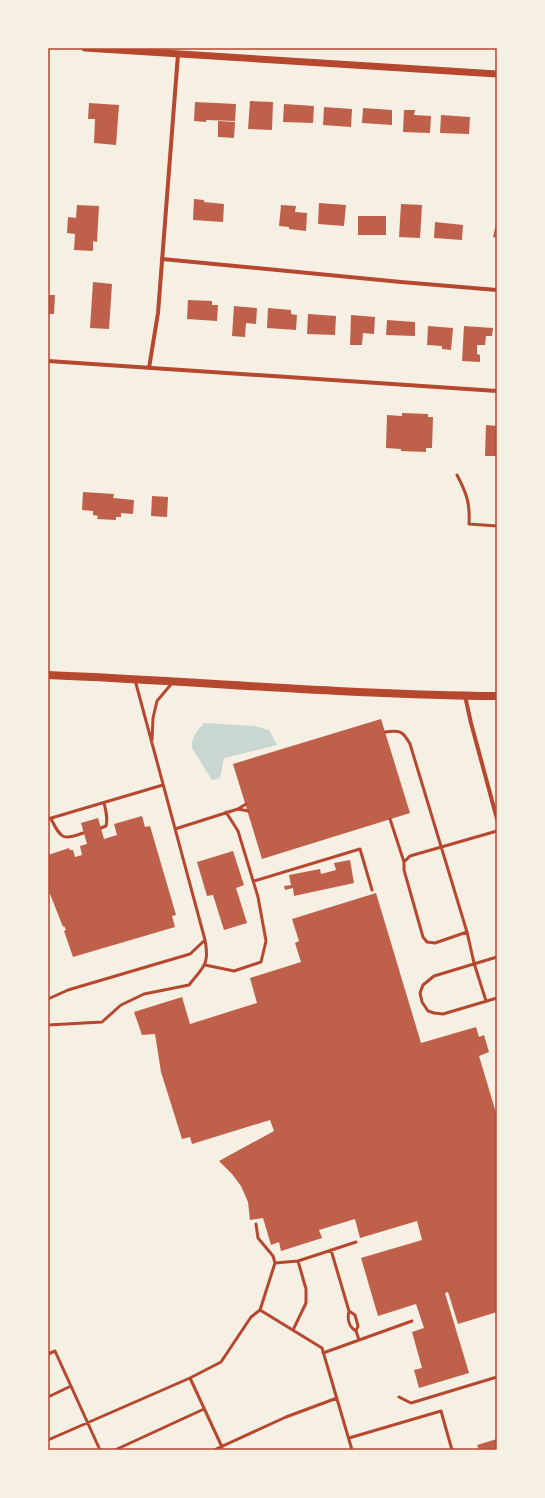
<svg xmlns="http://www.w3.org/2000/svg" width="545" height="1498" viewBox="0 0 545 1498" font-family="'Titillium Web',sans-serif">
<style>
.water{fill:#c9d6d2}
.building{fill:#bf614a}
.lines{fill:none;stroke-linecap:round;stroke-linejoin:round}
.service{stroke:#b5482f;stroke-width:3}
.minor{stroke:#b5482f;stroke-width:4}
.tertiary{stroke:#b5482f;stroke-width:7}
.secondary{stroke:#b5482f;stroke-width:8}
.neatline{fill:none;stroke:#b5482f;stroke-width:1.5}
</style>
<rect width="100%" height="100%" fill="#f6efe4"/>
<!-- water -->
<path class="water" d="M 204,723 L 254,726 L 269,730 L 277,745 L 224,758 L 220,778 L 212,780 L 192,748 C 191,737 197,731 204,723 Z"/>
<!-- building -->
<path class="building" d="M 250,101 L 273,102 L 272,130 L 248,129 Z
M 195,102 L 236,104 L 235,121 L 206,120 L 206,122 L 194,121 Z
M 89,103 L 119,105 L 116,145 L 94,143 L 95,119 L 88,119 Z
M 284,104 L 314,106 L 313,123 L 283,122 Z
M 324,107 L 352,109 L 351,127 L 323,125 Z
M 363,108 L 392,110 L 392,125 L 362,123 Z
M 404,110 L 415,110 L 414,115 L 431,116 L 430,133 L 403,132 Z
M 441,115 L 470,117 L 469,134 L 440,133 Z
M 218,121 L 235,122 L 234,138 L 218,137 Z
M 194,199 L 204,200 L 204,202 L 224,204 L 223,222 L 193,220 Z
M 319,203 L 346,205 L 344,226 L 318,224 Z
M 401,204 L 422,205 L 420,238 L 399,237 Z
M 77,205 L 99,206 L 97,242 L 93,241 L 93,251 L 74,250 L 75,234 L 67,233 L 68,217 L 76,218 Z
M 281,205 L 296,206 L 295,212 L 307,213 L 306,231 L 289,229 L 289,227 L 279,226 Z
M 358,216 L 386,216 L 386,235 L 358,235 Z
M 435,222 L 463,225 L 462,240 L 434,238 Z
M 496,224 L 497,224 L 497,238 L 493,237 Z
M 93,282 L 112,284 L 109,329 L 90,328 Z
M 48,295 L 55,295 L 54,314 L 48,314 Z
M 188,300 L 212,301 L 212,305 L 218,305 L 217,321 L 187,319 Z
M 234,306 L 257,308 L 256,324 L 246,323 L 245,337 L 232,336 Z
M 268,308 L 291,310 L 291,314 L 297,315 L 296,330 L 267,328 Z
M 308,314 L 336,316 L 335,335 L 307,334 Z
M 351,315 L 375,317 L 374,334 L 363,333 L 362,345 L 350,345 Z
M 387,320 L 415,322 L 415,336 L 386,335 Z
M 428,326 L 453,328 L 451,350 L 442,349 L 442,346 L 427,345 Z
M 464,326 L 493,328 L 492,336 L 486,336 L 485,345 L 477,345 L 477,354 L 480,355 L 480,362 L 462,361 Z
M 402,413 L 428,414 L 428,417 L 433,417 L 432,448 L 426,448 L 426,452 L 401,451 L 401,449 L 386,448 L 387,415 L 402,416 Z
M 486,425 L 497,426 L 497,456 L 485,456 Z
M 83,492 L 114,494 L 113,498 L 134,500 L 133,514 L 121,513 L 121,517 L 116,517 L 116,520 L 97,519 L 98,516 L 93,515 L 93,511 L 82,510 Z
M 152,496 L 168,497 L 167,517 L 151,516 Z
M 381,719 L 410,813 L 262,859 L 233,764 Z
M 142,816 L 145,827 L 150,826 L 176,915 L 172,916 L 175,927 L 73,957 L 64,931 L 66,930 L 64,926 L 63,927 L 50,894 L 48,894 L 48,855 L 69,848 L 70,850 L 73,850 L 75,857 L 82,855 L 80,846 L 87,844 L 81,823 L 98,818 L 104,839 L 117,835 L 114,824 Z
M 233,851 L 244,885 L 236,888 L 247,923 L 224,930 L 213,895 L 207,896 L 197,862 Z
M 350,860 L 354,883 L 294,896 L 293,888 L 285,890 L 284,886 L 291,885 L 289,875 L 320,869 L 321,874 L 336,870 L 334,863 Z
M 376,893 L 421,1043 L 476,1027 L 479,1037 L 484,1035 L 489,1052 L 479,1056 L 497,1116 L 497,1312 L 458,1324 L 448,1292 L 445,1293 L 469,1373 L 419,1388 L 414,1370 L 422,1368 L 412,1332 L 424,1328 L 416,1304 L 378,1316 L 361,1258 L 422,1240 L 417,1221 L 360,1238 L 355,1219 L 319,1230 L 322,1238 L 281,1251 L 279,1242 L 271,1245 L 263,1218 L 250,1220 L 248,1202 L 241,1186 L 232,1174 L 219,1161 L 274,1131 L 270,1120 L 192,1144 L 190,1137 L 182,1139 L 161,1072 L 155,1034 L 142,1035 L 134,1012 L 182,997 L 190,1024 L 257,1003 L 250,978 L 301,962 L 295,943 L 299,941 L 292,919 Z
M 497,1439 L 497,1450 L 479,1450 L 477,1445 Z"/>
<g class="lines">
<!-- service -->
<path class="service" d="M 457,475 C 467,494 470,503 469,524 L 497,526
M 385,732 C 400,730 403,731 410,744 L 467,932 L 474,963 L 486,1001
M 152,740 L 153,718 L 157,701 L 173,682
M 238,809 L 248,811
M 48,819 L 163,785
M 51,819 C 61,838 62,841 83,833
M 390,819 L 404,862
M 101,828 L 106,826 C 108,818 106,811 104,803
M 175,829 L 238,809 L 246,804
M 254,881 L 360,849 L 372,890
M 467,932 L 435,943 L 427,942 L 423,937 L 404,870 L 404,862 L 410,856 L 497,831
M 497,957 L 434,976 L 423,985 L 420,993 L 422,1002 L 428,1011 L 434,1013 L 443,1014 L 497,998
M 205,965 L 234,971 L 261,962 L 266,941 L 258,897 L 238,831 L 226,812
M 48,999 L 68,990 L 190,954 L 205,940
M 48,1025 L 102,1022 L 121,1005 L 144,994 L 189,985 C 203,967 210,965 205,940 L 135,680
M 256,1224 L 258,1238 L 273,1256 L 275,1263
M 331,1250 L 349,1311 C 347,1319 349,1327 356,1331 L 359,1340
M 260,1310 L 322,1348 L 352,1450
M 349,1311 L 355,1315 L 358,1326 L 356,1331
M 293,1330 L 306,1303 L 306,1289 L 298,1261 L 356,1242
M 323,1353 L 412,1321
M 48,1354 L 55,1351 L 100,1450
M 190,1378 L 222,1447
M 48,1397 L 71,1386
M 399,1397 L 411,1403 L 497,1377
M 349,1438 L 441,1411 L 452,1450
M 48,1440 L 190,1378 L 221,1362 L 251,1317 L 260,1310 L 275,1263 L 298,1261
M 115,1450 L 204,1409
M 214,1450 L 286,1417 L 337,1398"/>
<!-- minor -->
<path class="minor" d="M 162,259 L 401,282 L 497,290
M 48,361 L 497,391
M 149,368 L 158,313 L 178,54
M 465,696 L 471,723 L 497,819"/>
<!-- tertiary -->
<path class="tertiary" d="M 85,48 L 497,74"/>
<!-- secondary -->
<path class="secondary" d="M 48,675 C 198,681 347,695 497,696"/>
</g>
<!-- border -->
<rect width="545" height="1498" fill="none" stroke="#f6efe4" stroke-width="98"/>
<rect x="49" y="49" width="447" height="1400" class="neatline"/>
</svg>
